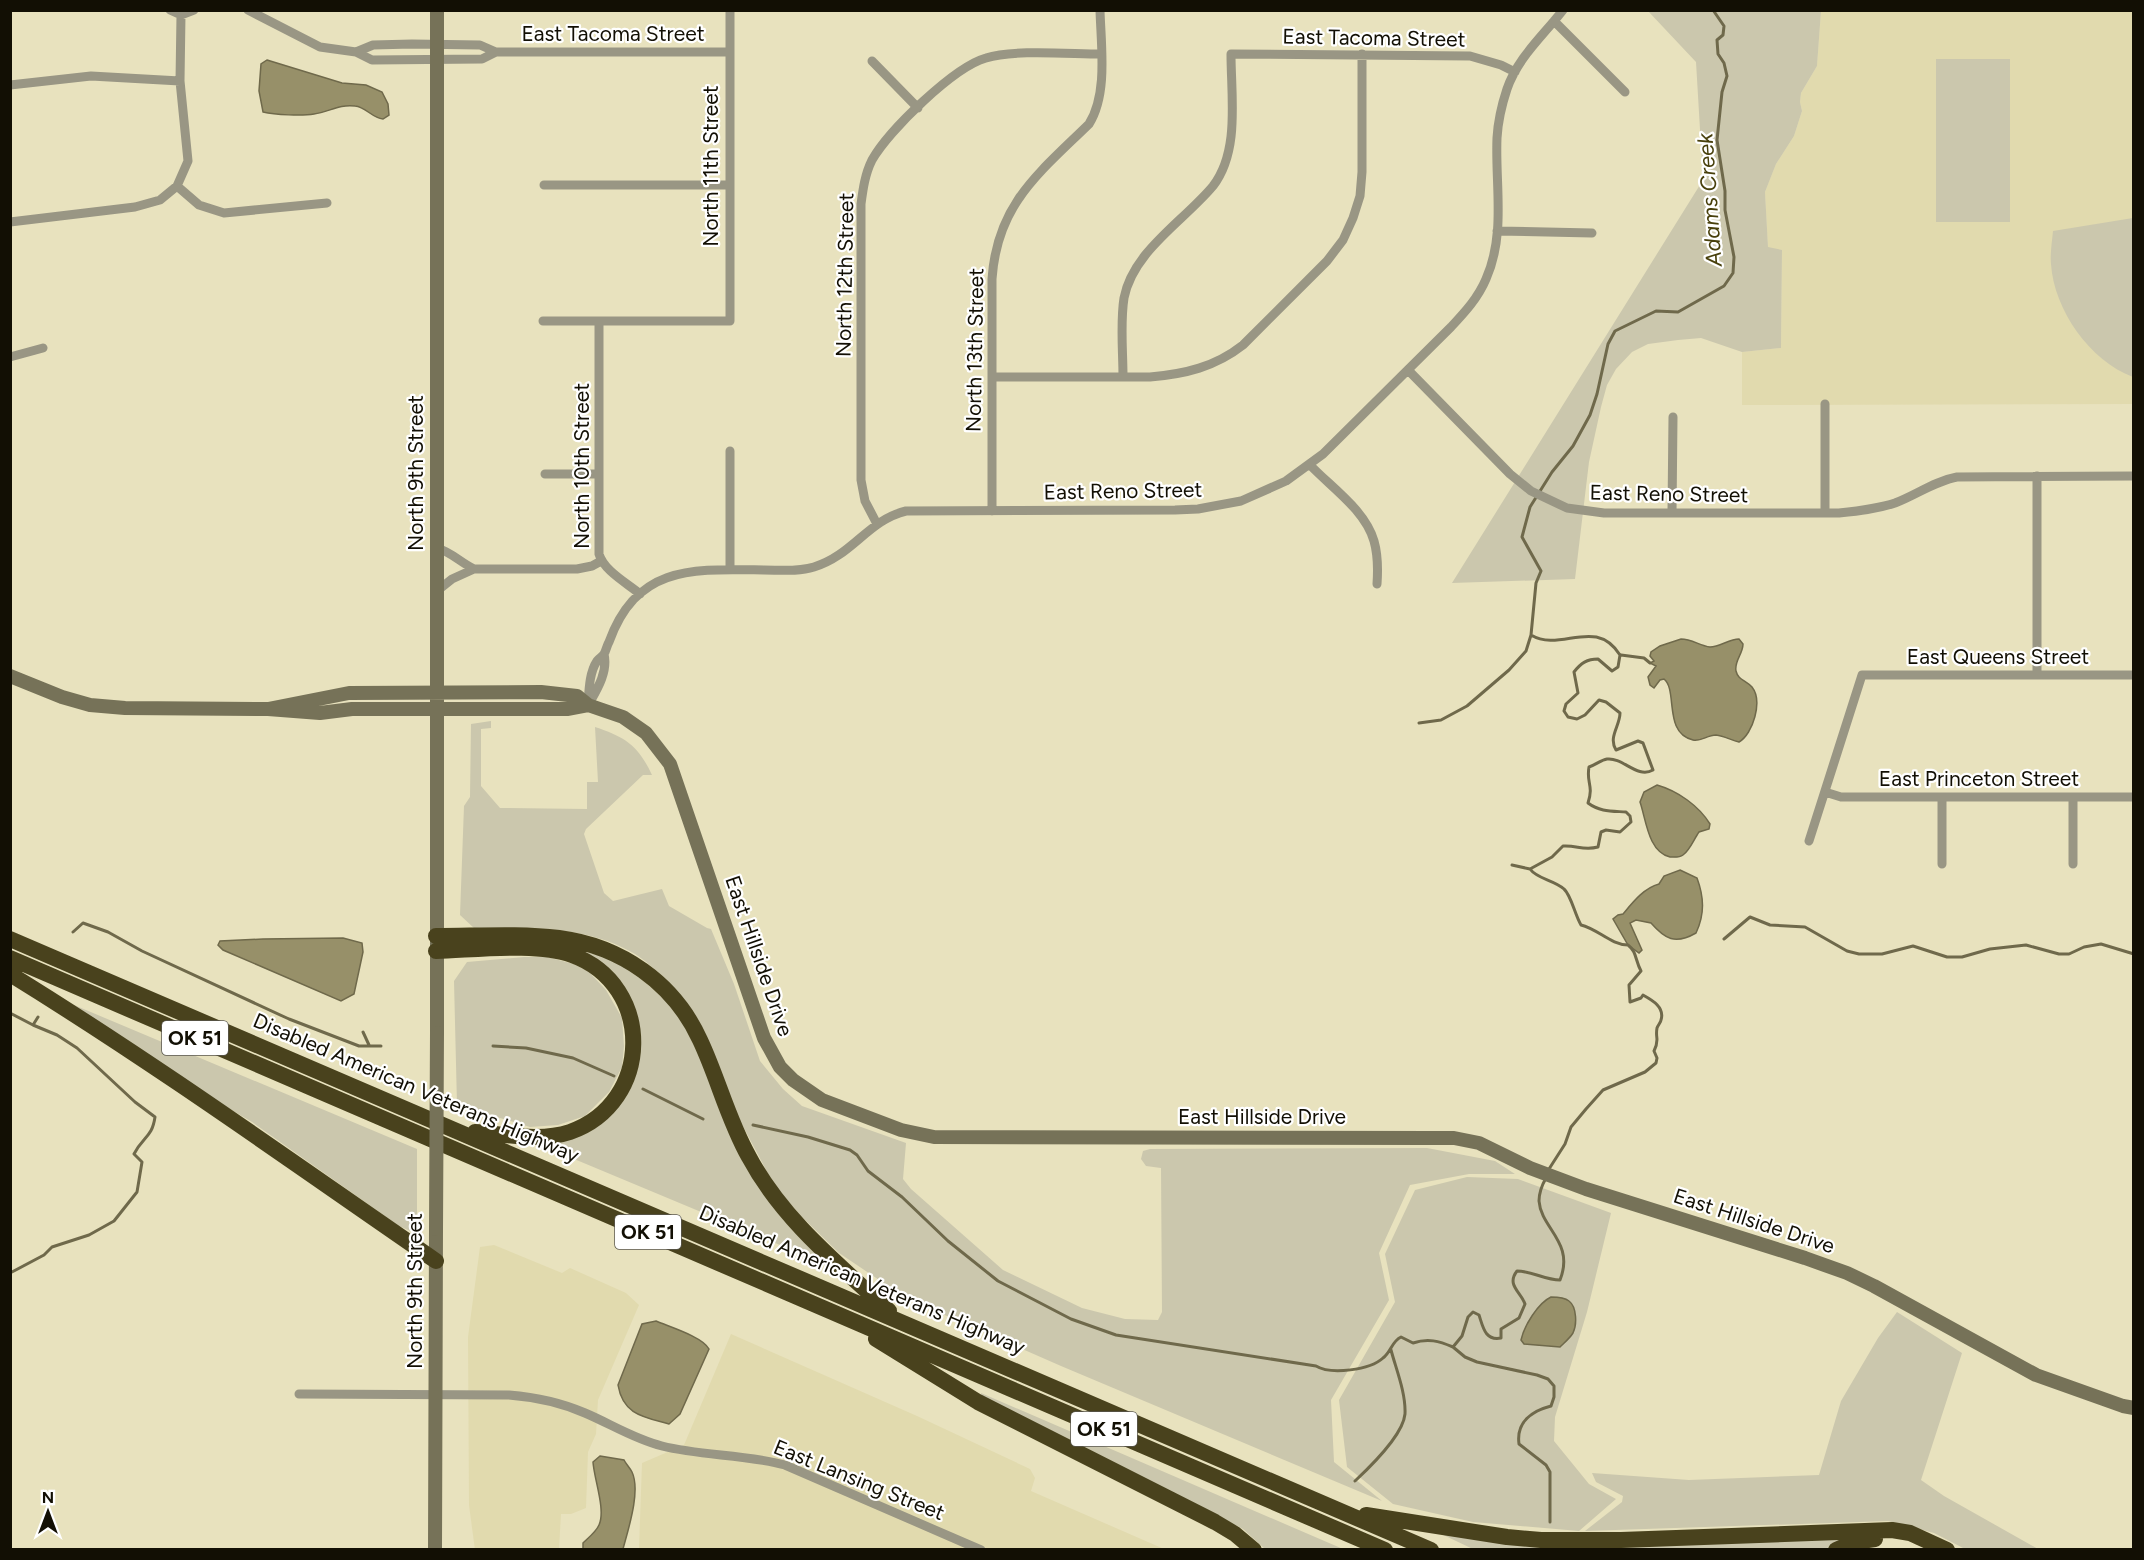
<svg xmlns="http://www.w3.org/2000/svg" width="2144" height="1560" viewBox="0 0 2144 1560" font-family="Figtree,sans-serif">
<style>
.built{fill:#e1daae}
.green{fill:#cbc7ad}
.water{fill:#979069;stroke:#6f694b;stroke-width:1.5}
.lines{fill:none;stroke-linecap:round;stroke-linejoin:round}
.stream{stroke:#6f694b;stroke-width:3}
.street{stroke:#999684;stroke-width:9}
.secondary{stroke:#767258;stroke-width:14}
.highway{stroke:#49421d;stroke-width:16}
.secondary-bridge{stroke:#767258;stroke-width:14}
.labels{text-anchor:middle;stroke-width:4.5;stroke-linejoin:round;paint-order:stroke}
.shield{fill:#fff;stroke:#59574f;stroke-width:1.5}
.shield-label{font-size:20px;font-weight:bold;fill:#120f04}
.street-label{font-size:21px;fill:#120f04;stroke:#fff}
.water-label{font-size:22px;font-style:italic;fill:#48400c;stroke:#fff}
</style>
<rect width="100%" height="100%" fill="#e8e2be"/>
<!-- built -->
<path class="built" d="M 1821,11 L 2133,11 L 2133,404 L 1742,405 L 1742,352 L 1781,348 L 1782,251 L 1768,248 L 1765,192 L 1776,164 L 1794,136 L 1802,111 L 1800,102 L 1801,93 L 1817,66 Z
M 494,1245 L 562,1273 L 570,1268 L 626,1293 L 639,1305 L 598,1400 L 596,1434 L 588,1452 L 586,1508 L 571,1514 L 561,1514 L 559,1549 L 475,1550 L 469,1505 L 468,1337 L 480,1247 Z
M 731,1334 L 917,1416 L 1030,1469 L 1035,1478 L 1031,1491 L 1164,1549 L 639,1550 L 642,1463 L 684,1445 Z"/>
<!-- green -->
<path class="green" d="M 1648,11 L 1821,11 L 1817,66 L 1801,93 L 1800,102 L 1802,111 L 1794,136 L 1776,164 L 1765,192 L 1768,247 L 1782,250 L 1781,348 L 1742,352 L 1701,338 L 1678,340 L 1648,344 L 1632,352 L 1616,369 L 1607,385 L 1601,407 L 1589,462 L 1575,579 L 1452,583 L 1703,180 L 1696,62 Z
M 1936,59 L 2010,59 L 2010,222 L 1936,222 Z
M 2133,218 L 2134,218 L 2133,377 C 2090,361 2054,310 2051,264 C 2050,254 2052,242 2053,231 Z
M 491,721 L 491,728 L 481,729 L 481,786 L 500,808 L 587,809 L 587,782 L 598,782 L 595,727 C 625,737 638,745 652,775 L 643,775 L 586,829 L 584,834 L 604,893 L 613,901 L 662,889 L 669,906 L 707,928 L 711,929 L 734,984 L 760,1061 L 783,1089 L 802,1106 L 906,1143 L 903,1179 L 911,1189 L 1003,1270 L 1082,1308 L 1125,1319 L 1158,1320 L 1162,1312 L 1161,1168 L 1146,1166 L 1141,1159 L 1143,1151 L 1150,1149 L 1427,1148 L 1495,1161 L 1515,1174 L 1469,1174 L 1410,1185 L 1379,1253 L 1389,1300 L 1331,1400 L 1334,1462 L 1382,1501 L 1061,1366 L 906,1298 L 839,1253 L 802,1217 L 774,1185 L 664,977 C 655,970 645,960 635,954 C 587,925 529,928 475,929 L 460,915 L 464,806 L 470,797 L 471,724 Z
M 547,941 L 622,962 L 681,1014 L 723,1112 L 828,1265 L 531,1141 L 549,1141 L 627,1089 L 626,993 Z
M 524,957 L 547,957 L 574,964 L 589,972 L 606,990 L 622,1018 L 624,1046 L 622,1067 L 609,1092 L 585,1116 L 558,1125 L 530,1127 L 457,1105 L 454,981 L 467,962 Z
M 74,1005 L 417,1149 L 417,1234 L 399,1226 L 252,1122 L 201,1092 Z
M 1467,1177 L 1518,1179 L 1611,1213 L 1587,1312 L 1555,1417 L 1554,1441 L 1589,1484 L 1616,1499 L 1579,1531 L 1473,1522 L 1393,1504 L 1347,1467 L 1339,1400 L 1395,1302 L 1385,1254 L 1415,1190 Z
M 1897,1312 L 1962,1353 L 1921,1480 L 1944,1496 L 2038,1549 L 1965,1549 L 1934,1533 L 1888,1521 L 1585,1531 L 1622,1502 L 1623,1496 L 1596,1482 L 1592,1473 L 1689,1480 L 1819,1475 L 1841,1401 L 1878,1338 Z
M 981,1393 L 1343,1549 L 1265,1549 L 1243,1529 L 982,1398 Z
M 1435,1531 L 1492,1539 L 1841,1540 L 1824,1550 L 1475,1550 Z"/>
<!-- water -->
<path class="water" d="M 267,60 L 342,83 L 366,85 L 382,92 L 388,104 L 389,115 L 383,119 C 372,118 366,107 355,106 C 339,104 329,112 314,114 C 303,116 275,115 263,112 L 259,91 L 261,64 Z
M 1681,639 C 1692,639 1700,646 1710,647 C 1720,647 1729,639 1739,639 L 1743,644 C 1743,654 1734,661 1736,671 C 1738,680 1746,680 1752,687 C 1763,701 1753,734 1739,742 C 1731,740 1724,736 1716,735 C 1707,735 1701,742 1693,740 C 1663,733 1678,690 1664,679 L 1660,680 L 1654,688 L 1650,685 L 1648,677 L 1656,666 L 1650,663 L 1654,661 L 1650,656 L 1651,652 L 1660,646 Z
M 1657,785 C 1678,791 1699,806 1710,824 L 1709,829 L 1699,832 C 1694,839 1690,850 1683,855 C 1679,858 1674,857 1670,857 C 1648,852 1646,819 1640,802 L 1644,792 Z
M 1680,870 L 1697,878 C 1704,897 1705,914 1696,933 C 1675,945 1665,939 1651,923 L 1636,920 L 1630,923 L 1642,950 L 1639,953 L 1628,945 L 1613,919 L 1618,915 L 1623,914 C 1633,902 1644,888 1659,884 L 1664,876 Z
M 343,938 L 362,943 L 363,952 L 354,994 L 341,1001 L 223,950 L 218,945 L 220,941 L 263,939 Z
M 1551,1297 C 1557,1297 1564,1297 1569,1301 C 1577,1307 1577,1325 1573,1333 C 1570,1338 1564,1343 1560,1347 L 1524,1344 L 1521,1340 C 1524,1326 1538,1303 1551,1297 Z
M 656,1321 C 670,1327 703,1337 709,1349 L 680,1414 L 669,1424 C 644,1417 623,1415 618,1385 L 642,1324 Z
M 600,1456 L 624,1460 C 626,1464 630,1468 632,1472 C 641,1491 628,1530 623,1549 L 583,1549 L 583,1543 C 588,1538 596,1532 599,1525 C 606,1510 594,1479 593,1462 Z"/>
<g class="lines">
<!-- stream -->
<path class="stream" d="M 1621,655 L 1644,658 L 1650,663
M 1419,723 L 1441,720 L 1467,706 L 1509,670 L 1526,651 L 1531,635
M 1512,865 L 1530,869
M 73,932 L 83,923 L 108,932 L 142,951 L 289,1019 L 359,1046 L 381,1046
M 1724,939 L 1750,917 L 1770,925 L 1805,927 L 1847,951 L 1859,954 L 1882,954 L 1913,946 L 1947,957 L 1962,957 L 1990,949 L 2026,945 L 2059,954 L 2069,954 L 2084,947 L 2101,944 L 2134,954
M 10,1013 L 33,1025 L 57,1035 L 77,1048 L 135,1102 L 155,1117 C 152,1138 143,1136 134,1154 L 142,1162 L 137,1192 L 114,1221 L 89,1235 L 52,1247 L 44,1255 L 10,1273
M 33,1025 L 38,1017
M 363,1032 L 369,1045
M 493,1046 L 526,1048 L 573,1058 L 614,1076
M 643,1089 L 703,1119
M 753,1125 L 808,1137 L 850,1150 L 857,1155 L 868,1171 L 902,1197 L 948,1241 L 998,1281 L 1071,1319 L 1116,1335 L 1316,1366 C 1331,1375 1370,1370 1383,1358 C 1391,1352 1392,1341 1401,1337 L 1413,1343 C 1428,1338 1439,1341 1453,1347
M 1549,1169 L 1565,1144 L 1571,1127 L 1586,1109 L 1603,1090 L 1645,1072 L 1656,1063 L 1657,1058 L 1654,1051 C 1660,1039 1655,1039 1657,1028 C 1658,1025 1661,1022 1661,1020 C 1665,1007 1652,1000 1643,995 L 1641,998 L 1630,1002 L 1629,985 L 1641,971 C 1635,960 1637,952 1628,945 C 1611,945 1598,929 1581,925 C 1575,915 1571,895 1564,889 C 1554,880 1537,879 1530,869 L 1552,857 L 1563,846 C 1577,845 1583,851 1598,847 L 1601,832 L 1606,830 L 1620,832 L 1631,822 L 1630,816 L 1626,812 C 1612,811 1600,812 1588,803 C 1594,785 1586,783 1589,767 C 1595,765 1601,760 1607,759 C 1623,757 1637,779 1653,770 L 1643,743 L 1638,741 L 1616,750 C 1608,737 1620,726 1620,713 L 1606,702 L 1599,700 L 1585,715 L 1577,719 L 1568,717 L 1564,711 L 1566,704 L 1578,693 L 1574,672 C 1581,663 1587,659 1598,659 L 1612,671 L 1618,667 L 1620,655 C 1595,616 1561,653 1531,635 L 1536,583 L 1541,571 L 1522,537 L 1530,507 L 1552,472 L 1573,446 L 1590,415 L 1597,394 L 1608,344 L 1615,331 L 1656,311 L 1678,312 L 1724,286 L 1733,273 L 1734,257 L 1725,210 L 1725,191 L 1717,140 L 1722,92 L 1727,76 L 1724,63 L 1718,54 L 1717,40 L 1723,35 L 1724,26 L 1713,10
M 1546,1178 C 1542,1185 1539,1193 1539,1201 C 1541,1229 1575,1242 1560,1280 C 1545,1280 1532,1271 1517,1271 C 1506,1285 1521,1292 1525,1304 L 1519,1318 L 1501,1329 L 1501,1338 C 1485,1341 1483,1327 1479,1315 L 1473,1312 L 1468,1317 L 1462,1336 L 1453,1347 L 1465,1357 L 1477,1362 L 1537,1375 L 1548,1379 L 1554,1386 L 1554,1397 L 1551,1406 C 1532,1411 1516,1422 1519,1444 L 1546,1465 L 1550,1472 L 1550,1522
M 1355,1481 C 1370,1467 1403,1435 1405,1414 C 1406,1393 1396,1369 1391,1350"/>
<!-- street -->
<path class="street" d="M 170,10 L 181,15 L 194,10
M 248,10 L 320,47 L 356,52 L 372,60 L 482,59 L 496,52
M 1554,21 L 1625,92
M 356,52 L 373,45 L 412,44 L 480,45 L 496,52 L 729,52
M 872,61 L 918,108
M 10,85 L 91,76 L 180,81
M 544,185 L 730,185
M 177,186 L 199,205 L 224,213 L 327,203
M 10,222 L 135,207 L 160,200 L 177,186 L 188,161 L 180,81 L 181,15
M 1497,231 L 1592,233
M 543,321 L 730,321 L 730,10
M 599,321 L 599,554 C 604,571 627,583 640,594
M 10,357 L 43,348
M 1408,370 L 1510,474 L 1531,491 L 1567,508 L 1604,513 L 1839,513 C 1858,511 1877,509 1895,503 C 1916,495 1935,481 1957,477 L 2134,476
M 992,377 L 1150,377 C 1185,374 1215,367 1243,345 L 1327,261 L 1343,240 L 1353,218 L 1360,196 L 1362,172 L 1362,54
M 1123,377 C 1123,351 1120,323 1124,298 C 1133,251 1184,221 1213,186 C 1240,151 1231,97 1231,54 L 1470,56 L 1501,65 L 1515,72
M 1825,404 L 1825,513
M 1310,465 C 1332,488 1365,510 1374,541 C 1378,555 1378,570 1377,584
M 545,474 L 599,474
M 992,511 L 992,279 C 997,204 1039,173 1089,124 C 1108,94 1101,46 1100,10
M 1672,513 L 1673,417
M 877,524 L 865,501 L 861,480 L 861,204 C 863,189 865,174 872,160 C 889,130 954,67 986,58 C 1014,49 1070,54 1101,54
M 437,548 C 451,552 460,562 474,569
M 730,569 L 730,451
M 437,591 L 452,579 L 474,569 L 577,569 L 592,566 L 601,561
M 2037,675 L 2037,476
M 590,702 C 598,688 608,671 604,654
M 588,705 C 589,691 589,673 597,661 C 600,657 601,658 604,654 C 606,651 607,645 609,642 C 637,564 694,569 764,570 C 780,570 798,572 814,567 C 853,555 868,520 906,511 L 1175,510 L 1198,509 L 1241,501 L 1286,481 L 1323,454 L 1451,327 C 1465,312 1478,298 1486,279 C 1506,234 1495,185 1497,138 C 1498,121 1502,104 1507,89 C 1518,57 1543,36 1563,10
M 1825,792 L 1841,797 L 2134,797
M 1942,797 L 1942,864
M 2073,797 L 2073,864
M 1809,841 L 1862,675 L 2134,675
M 299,1394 L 509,1395 C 534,1397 562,1403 585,1413 C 611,1424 634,1439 662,1446 C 702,1456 744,1454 785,1465 L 981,1550"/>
<!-- secondary -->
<path class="secondary" d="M 10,676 L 62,697 L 90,705 L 125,708 L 268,709 L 320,713 L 352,709 L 567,709 L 588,705
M 268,709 L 349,693 L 541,692 L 577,696 L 588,705 L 623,717 L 646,733 L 670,764 L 764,1038 L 780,1067 L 793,1080 L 822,1100 L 901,1130 L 934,1137 L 1433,1138 L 1454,1138 L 1479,1143 L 1530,1168 L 1586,1189 L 1805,1258 L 1847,1273 L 1874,1286 L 2036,1375 L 2123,1406 L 2134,1408
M 437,1033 L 437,10
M 435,1550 L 436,1229"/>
<!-- highway -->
<path class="highway" d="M 436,936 C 477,936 519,933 559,938 C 621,946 674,983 700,1040 C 718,1078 728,1120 749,1157 C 782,1219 838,1264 889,1311
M 10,939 L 1431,1550
M 436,951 C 474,950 537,942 572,955 C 655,985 653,1103 570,1132 C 540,1142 505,1134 475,1132
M 10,958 L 1385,1550
M 10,974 C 156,1064 295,1164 436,1261
M 876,1339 L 978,1402 L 1215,1522 L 1235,1534 L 1254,1550
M 1366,1515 L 1507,1537 L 1541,1540 L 1621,1540 L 1892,1530 L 1910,1533 L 1947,1550
M 1836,1550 L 1854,1542 L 1875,1539"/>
<!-- secondary-bridge -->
<path class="secondary-bridge" d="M 436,1229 L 437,1033"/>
</g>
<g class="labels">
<!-- shield labels -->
<g class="shield">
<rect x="162" y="1021" width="66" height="34" rx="4.5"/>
<rect x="615" y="1215" width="66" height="34" rx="4.5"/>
<rect x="1071" y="1412" width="66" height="34" rx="4.5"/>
</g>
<g class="shield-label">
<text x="195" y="1045">OK 51</text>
<text x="648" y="1239">OK 51</text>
<text x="1104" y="1436">OK 51</text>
</g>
<!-- street labels -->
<g class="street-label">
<text x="613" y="41">East Tacoma Street</text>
<text transform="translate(1374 38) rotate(1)" y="7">East Tacoma Street</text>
<text transform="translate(711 166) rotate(-90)" y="7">North 11th Street</text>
<text transform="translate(845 275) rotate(-89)" y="7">North 12th Street</text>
<text transform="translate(975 350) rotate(-89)" y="7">North 13th Street</text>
<text transform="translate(582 466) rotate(-90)" y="7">North 10th Street</text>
<text transform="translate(416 473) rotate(-90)" y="7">North 9th Street</text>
<text transform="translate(1123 491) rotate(-1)" y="7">East Reno Street</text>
<text transform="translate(1669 494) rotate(1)" y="7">East Reno Street</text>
<text x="1998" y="664">East Queens Street</text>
<text x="1979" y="786">East Princeton Street</text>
<text transform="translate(759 956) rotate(71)" y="7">East Hillside Drive</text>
<text transform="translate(416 1088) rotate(23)" y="7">Disabled American Veterans Highway</text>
<text x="1262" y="1124">East Hillside Drive</text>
<text transform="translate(1754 1221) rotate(18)" y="7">East Hillside Drive</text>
<text transform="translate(862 1280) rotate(23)" y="7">Disabled American Veterans Highway</text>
<text transform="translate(415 1291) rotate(-90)" y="7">North 9th Street</text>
<text transform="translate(859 1480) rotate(22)" y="7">East Lansing Street</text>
</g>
<!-- water labels -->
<g class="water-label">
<text transform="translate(1709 200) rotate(-94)" y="8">Adams Creek</text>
</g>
</g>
<!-- border -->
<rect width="2144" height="1560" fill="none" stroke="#120f04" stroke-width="24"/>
<!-- north arrow -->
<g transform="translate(48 1512)" stroke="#ffffff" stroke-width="4.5" paint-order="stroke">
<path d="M0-4.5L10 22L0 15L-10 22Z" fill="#120f04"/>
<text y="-9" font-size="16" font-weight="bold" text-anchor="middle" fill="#120f04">N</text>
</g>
</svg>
